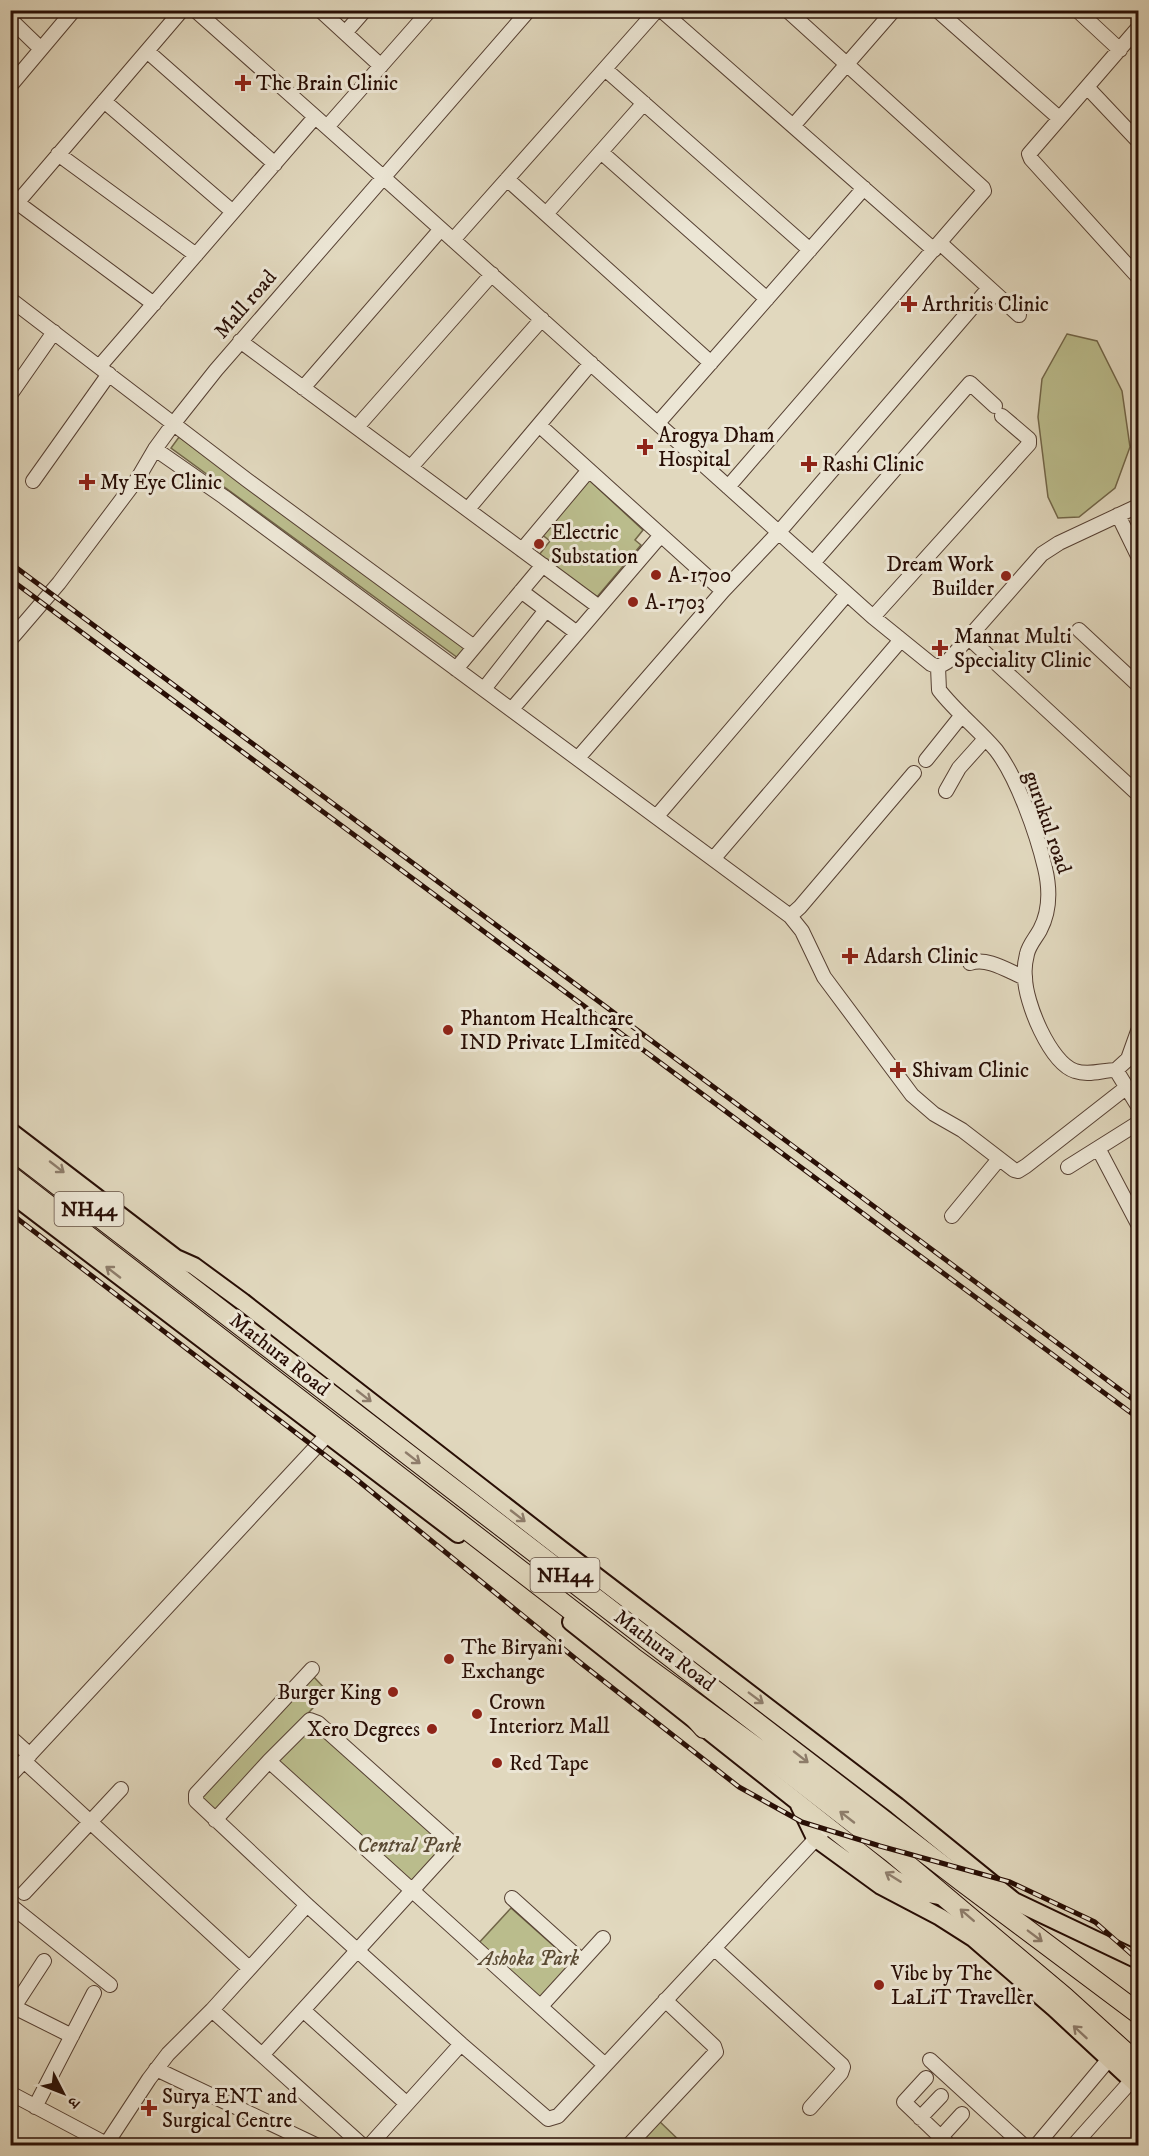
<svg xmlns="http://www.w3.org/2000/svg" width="1149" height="2156" viewBox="0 0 1149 2156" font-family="'IM FELL DW Pica','Noto Serif Devanagari',serif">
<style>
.green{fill:#babc8c;stroke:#716548;stroke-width:1.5}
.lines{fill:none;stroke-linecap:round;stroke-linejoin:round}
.minor-casing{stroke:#564033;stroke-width:16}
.major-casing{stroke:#280e05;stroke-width:20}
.highway-casing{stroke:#280e05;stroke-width:22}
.minor{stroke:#ece6d5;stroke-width:14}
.major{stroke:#e1d8be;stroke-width:16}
.highway{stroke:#e1d8be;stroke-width:20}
.rail-casing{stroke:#280e05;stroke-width:5}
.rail{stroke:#ece6d5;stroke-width:3;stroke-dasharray:9;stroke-linecap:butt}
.oneway{stroke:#8e7d6b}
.poi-dot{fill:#8f2418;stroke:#ece6d5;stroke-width:2}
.labels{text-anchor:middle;stroke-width:6;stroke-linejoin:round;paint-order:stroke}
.shield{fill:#ece6d5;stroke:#634f43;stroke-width:1.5}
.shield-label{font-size:20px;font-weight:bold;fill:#280e05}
.poi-label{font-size:21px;fill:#280e05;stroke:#ece6d5;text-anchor:start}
.street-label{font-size:21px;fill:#280e05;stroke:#ece6d5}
.park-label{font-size:21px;font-style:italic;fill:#5b4b34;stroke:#ece6d5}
</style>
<rect width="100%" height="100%" fill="#e1d8be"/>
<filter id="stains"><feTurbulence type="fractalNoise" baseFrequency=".00333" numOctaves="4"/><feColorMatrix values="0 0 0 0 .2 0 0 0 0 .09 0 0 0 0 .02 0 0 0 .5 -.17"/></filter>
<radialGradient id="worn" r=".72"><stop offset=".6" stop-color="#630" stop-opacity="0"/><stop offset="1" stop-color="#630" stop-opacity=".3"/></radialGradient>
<!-- green -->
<path class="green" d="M 1067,334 L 1097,341 L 1122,391 L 1130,447 L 1115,488 L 1079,517 L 1058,518 L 1048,497 L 1038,417 L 1042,379 Z
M 179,437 L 465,649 L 458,658 L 171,448 Z
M 589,480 L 643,530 L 635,540 L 641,545 L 597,597 L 539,555 L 550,541 L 541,534 Z
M 312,1675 L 328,1692 L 216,1811 L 200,1797 Z
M 311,1724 L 447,1843 L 412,1883 L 277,1763 Z
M 511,1908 L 574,1964 L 542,2000 L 477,1945 Z
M 657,2119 L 684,2145 L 633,2146 Z"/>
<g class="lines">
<defs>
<path id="minor" d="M 195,10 L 383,177 L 873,617 L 931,664 L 938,667 L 947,662 L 1042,554 L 1059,543 L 1138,506
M 320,10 L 381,66
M 661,10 L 934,250
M 937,10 L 1059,118
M 1077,10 L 1120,50
M 10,19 L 41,49
M 1138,28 L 1029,154 L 1031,159 L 1138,277
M 345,33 L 365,10
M 147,51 L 275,164
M 605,69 L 810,250
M 10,86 L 74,10
M 1087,87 L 1138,141
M 104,101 L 233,212
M 793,126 L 894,10
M 327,127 L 430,10
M 601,152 L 767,299
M 58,154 L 196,255
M 507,179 L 711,363
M 11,198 L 154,304
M 17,203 L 182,10
M 546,214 L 644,103
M 453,240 L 657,10
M 940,243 L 1019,315
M 10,299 L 247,480 L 474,647
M 240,341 L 599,607
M 99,367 L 315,117
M 303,388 L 441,229
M 10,395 L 54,332
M 658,423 L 864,188
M 539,425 L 723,591
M 357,427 L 492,274
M 155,449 L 224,497 L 790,916 L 802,931 L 824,977 L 912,1095 L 934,1114 L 962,1130 L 1014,1170 L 1018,1171 L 1026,1166 L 1127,1087
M 411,467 L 542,319
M 33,481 L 109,374
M 728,487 L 984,191 L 983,188 L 787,10
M 468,509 L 591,363
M 1118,515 L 1138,556
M 522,550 L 589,470
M 813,563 L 970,383 L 995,406
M 521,591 L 577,633
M 873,617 L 1029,444 L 1029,439 L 1002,416
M 1079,630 L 1138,685
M 969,638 L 1138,794
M 10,640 L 59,583 L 138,478 L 155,449 L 174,423 L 216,370 L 529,10
M 938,667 L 939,690 C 956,712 978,729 996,750 C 1017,777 1037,834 1045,868 C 1050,889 1050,911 1040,930 C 1035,939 1029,945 1027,954 C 1025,962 1024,970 1025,977 C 1025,1002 1050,1063 1075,1071 C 1089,1076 1102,1070 1116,1070 L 1138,1106
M 456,669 L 543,565
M 484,689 L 546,610
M 512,709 L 661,535
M 578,758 L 723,591 L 779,532 L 989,288
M 926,760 L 962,715
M 946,791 L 959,768 L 985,739
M 657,816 L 847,594
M 714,858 L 900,641
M 790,916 L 800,907 L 914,773
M 970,963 C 988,957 1008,971 1025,978
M 1116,1070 L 1128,1059 L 1138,1031
M 1098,1148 L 1138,1224
M 1068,1167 L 1138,1123
M 952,1216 L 999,1159
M 312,1669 L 196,1794 L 196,1801 L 307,1905 L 461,2044 L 548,2119 L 558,2116 L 823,1831
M 10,1737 L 30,1755
M 24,1761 L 249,1968
M 269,1761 L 605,2065
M 10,1776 L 328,1434
M 215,1820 L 269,1761 L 310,1720 L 318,1723 L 451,1842 L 447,1852 L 263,2054
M 24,1893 L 121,1789
M 512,1898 L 582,1961
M 10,1905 L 110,1985
M 714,1948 L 842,2065 L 843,2067 L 841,2073 L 810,2108
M 10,2005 L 72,2036
M 541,2006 L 603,1938
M 14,2007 L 44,1961
M 212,2010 L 363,2146
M 303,2010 L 407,2104
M 930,2060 L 1024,2146
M 156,2069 L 318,2146
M 926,2078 L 904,2102 L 950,2146
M 10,2093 L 110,2146
M 35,2107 L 94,1993
M 920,2118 L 941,2096
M 941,2137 L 962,2114
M 105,2146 L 149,2079 L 168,2054 L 212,2010 L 307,1905
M 369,2146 L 461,2044
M 628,2146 L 716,2052 L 714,2046 L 665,2000
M 1036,2146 L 1109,2059
M 1073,2146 L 1132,2080"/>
<path id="major" d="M 10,1131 L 176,1258 L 194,1266 L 243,1302 L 562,1550 L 897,1806 L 1014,1901
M 10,1193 L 458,1534
M 571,1622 L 895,1879 L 928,1894 L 944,1897
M 799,1805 L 815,1838 L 881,1886 L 940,1917 L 973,1938 L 1054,2008 L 1138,2086
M 1004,1901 L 1014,1901 L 1138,1960"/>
<path id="highway" d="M 10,1148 L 962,1881 L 1138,2013
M 10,1176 L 632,1657 L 774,1761 L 893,1853 L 1064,1997 L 1138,2064
M 682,1703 L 704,1728"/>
</defs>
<!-- minor casing -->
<use href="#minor" class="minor-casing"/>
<!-- major casing -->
<use href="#major" class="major-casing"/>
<!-- highway casing -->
<use href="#highway" class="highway-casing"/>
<!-- minor -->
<use href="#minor" class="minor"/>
<!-- major -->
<use href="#major" class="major"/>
<!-- highway -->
<use href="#highway" class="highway"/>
<defs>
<path id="rail" d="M 10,563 L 1138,1403
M 10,579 L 1138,1418
M 10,1213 L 356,1479 L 582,1664 L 739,1787 L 802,1822 L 880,1846 L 1010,1882 L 1095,1922 L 1138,1960"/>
</defs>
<!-- rail casing -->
<use href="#rail" class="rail-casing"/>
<!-- rail -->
<use href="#rail" class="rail"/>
</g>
<!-- one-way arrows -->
<defs><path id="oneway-shaft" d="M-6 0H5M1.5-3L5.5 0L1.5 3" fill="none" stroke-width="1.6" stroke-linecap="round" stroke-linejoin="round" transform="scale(1.5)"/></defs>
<g class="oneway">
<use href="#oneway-shaft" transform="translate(57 1167) rotate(38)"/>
<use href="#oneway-shaft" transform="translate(113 1272) rotate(-142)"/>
<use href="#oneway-shaft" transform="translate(364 1396) rotate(38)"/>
<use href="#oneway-shaft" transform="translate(413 1458) rotate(38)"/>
<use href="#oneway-shaft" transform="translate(518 1516) rotate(38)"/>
<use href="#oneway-shaft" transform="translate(756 1698) rotate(37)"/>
<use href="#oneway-shaft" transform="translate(801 1757) rotate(38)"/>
<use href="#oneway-shaft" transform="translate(847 1817) rotate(-142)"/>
<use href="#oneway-shaft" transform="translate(893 1877) rotate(-148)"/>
<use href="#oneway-shaft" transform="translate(967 1915) rotate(-139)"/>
<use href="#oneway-shaft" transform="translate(1035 1936) rotate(37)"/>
<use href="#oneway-shaft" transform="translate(1080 2032) rotate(-137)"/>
</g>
<!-- markers -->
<g class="poi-dot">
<path d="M240 74h6v6h6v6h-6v6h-6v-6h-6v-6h6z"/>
<path d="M906 295h6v6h6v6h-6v6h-6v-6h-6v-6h6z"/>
<path d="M642 438h6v6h6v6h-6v6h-6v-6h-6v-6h6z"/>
<path d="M806 455h6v6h6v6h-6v6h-6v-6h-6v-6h6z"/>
<path d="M84 473h6v6h6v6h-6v6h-6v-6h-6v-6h6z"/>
<circle cx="539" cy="544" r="6"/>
<circle cx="656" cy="575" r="6"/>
<circle cx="1006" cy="576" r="6"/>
<circle cx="633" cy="602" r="6"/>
<path d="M937 639h6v6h6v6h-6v6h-6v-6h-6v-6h6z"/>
<path d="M847 947h6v6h6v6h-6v6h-6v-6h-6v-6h6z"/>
<circle cx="448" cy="1030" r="6"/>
<path d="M895 1061h6v6h6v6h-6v6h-6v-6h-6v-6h6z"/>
<circle cx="449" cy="1659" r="6"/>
<circle cx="393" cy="1692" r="6"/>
<circle cx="477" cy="1714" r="6"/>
<circle cx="432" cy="1729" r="6"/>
<circle cx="497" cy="1763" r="6"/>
<circle cx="879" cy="1985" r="6"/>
<path d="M146 2099h6v6h6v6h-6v6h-6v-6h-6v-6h6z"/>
</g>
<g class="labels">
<!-- shield labels -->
<g class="shield">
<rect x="54.5" y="1192" width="69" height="34" rx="4.5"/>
<rect x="530.5" y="1558" width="69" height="34" rx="4.5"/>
</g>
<g class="shield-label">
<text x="89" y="1216">NH44</text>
<text x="565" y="1582">NH44</text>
</g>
<!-- poi labels -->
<g class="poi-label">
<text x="256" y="90">The Brain Clinic</text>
<text x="922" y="311">Arthritis Clinic</text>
<text x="658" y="442">Arogya Dham<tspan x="658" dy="24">Hospital</tspan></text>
<text x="822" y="471">Rashi Clinic</text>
<text x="100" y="489">My Eye Clinic</text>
<text x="551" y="539">Electric<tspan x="551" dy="24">Substation</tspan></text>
<text x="994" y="571" text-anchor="end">Dream Work<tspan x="994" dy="24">Builder</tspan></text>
<text x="668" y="582">A-1700</text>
<text x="645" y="609">A-1703</text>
<text x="954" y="643">Mannat Multi<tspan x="954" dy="24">Speciality Clinic</tspan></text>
<text x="864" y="963">Adarsh Clinic</text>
<text x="460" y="1025">Phantom Healthcare<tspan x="460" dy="24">IND Private LImited</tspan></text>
<text x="912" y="1077">Shivam Clinic</text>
<text x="461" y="1654">The Biryani<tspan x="461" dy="24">Exchange</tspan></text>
<text x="381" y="1699" text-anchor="end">Burger King</text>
<text x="489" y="1709">Crown<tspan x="489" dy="24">Interiorz Mall</tspan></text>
<text x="420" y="1736" text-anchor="end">Xero Degrees</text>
<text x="509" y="1770">Red Tape</text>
<text x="891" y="1980">Vibe by The<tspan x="891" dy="24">LaLiT Traveller</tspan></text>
<text x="162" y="2103">Surya ENT and<tspan x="162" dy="24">Surgical Centre</tspan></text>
</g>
<!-- street labels -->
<g class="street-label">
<text transform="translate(245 304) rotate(-49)" y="7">Mall road</text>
<text transform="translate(1048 822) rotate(71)" y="7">gurukul road</text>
<text transform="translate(280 1354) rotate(38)" y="7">Mathura Road</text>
<text transform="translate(665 1650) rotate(37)" y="7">Mathura Road</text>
</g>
<!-- park labels -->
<g class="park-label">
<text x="409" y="1852">Central Park</text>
<text x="529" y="1965">Ashoka Park</text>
</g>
</g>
<!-- margin -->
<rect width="1149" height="2156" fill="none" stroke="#e1d8be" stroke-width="36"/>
<rect x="12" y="12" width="1125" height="2132" fill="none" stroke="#280e05" stroke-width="3"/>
<rect x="18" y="18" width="1113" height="2120" fill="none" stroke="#280e05" stroke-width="1.5"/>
<!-- north arrow -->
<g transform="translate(63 2093) rotate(132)" stroke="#ece6d5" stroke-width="4.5" paint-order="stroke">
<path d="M0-4.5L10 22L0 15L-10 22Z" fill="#280e05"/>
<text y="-9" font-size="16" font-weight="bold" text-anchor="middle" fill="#280e05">उ</text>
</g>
<rect width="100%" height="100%" filter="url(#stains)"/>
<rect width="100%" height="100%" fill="url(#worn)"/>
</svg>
